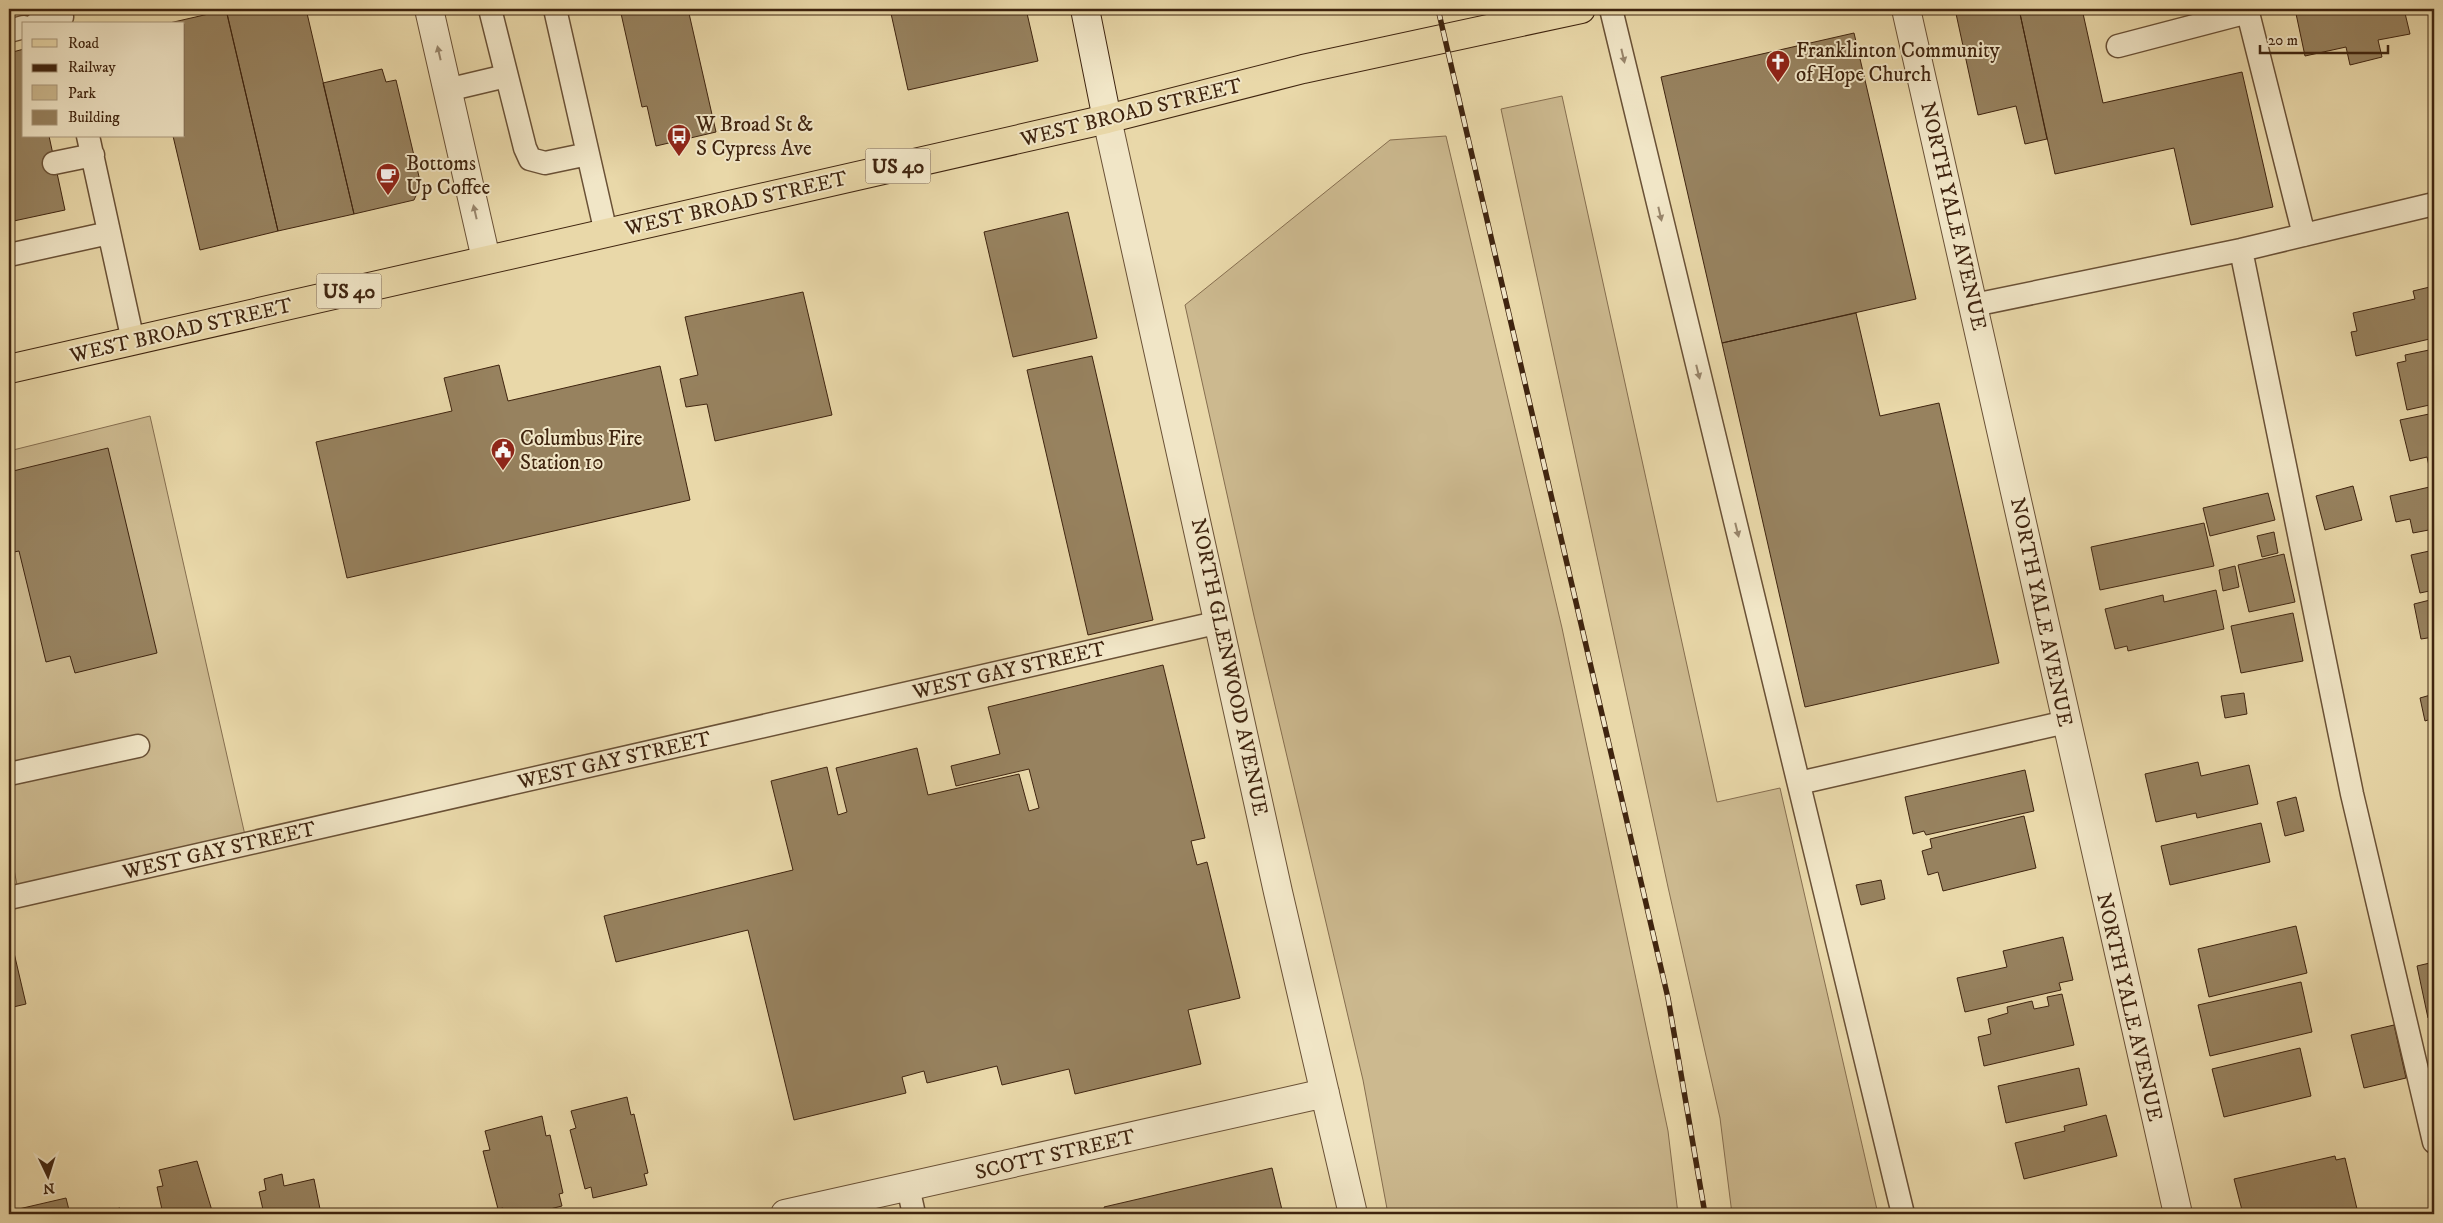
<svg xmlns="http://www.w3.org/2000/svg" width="2443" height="1223" viewBox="0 0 2443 1223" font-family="'IM FELL DW Pica',serif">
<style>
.green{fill:#ccb98f;stroke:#866e4f}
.building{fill:#97825f;stroke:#3f240f}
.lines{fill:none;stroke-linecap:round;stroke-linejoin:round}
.lane-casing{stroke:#6a5136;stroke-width:25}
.street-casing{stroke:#6a5136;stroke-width:30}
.secondary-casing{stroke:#3f240f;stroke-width:30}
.primary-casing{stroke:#3f240f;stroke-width:30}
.lane{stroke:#f1e6c7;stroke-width:22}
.street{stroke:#f1e6c7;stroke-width:28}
.secondary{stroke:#f1e6c7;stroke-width:28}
.primary{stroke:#e9d8a9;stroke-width:28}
.rail-casing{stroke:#3f240f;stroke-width:5.5}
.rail{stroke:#f1e6c7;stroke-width:4;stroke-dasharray:11;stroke-linecap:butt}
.oneway{fill:#98856b}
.labels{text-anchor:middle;stroke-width:4;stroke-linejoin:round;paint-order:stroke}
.shield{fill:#f1e6c7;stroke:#745e46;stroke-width:1}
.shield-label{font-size:20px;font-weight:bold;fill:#3f240f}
.poi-label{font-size:21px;fill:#3f240f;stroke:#f1e6c7;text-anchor:start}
.street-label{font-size:21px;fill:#3f240f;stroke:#f1e6c7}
</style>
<rect width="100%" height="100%" fill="#e9d8a9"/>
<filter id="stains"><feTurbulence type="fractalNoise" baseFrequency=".004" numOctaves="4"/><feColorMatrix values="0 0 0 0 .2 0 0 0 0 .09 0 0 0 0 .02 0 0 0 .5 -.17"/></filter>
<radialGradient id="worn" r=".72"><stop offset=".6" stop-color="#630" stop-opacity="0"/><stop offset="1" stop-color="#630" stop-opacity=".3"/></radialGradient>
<!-- green -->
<path class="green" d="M 1562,96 L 1717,802 L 1780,788 L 1878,1214 L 1732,1214 L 1720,1118 L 1668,887 L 1501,109 Z
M 1446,136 L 1562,628 L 1668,1131 L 1678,1214 L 1388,1214 L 1363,1080 L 1254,616 L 1185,305 L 1390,140 Z
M 150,416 L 247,844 L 19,895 L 9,844 L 9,451 Z"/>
<!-- building -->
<path class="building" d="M 306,9 L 354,214 L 278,231 L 226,9 Z
M 620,9 L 688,9 L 716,132 L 656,146 L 647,106 L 642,107 Z
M 890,9 L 1026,9 L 1038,61 L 908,90 Z
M 1955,9 L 2019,9 L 2047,139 L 2025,144 L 2016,106 L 1978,115 Z
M 2019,9 L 2082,9 L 2103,103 L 2242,72 L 2273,207 L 2191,225 L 2174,148 L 2055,174 Z
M 2295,9 L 2404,9 L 2410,34 L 2378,40 L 2382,57 L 2350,65 L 2346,47 L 2305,56 Z
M 226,10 L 278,231 L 200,250 L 173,136 L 184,136 L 184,24 L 165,24 Z
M 1854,33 L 1916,299 L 1722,343 L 1661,77 Z
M 24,49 L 24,136 L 49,136 L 65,210 L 9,222 L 9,53 Z
M 382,69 L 386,82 L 396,80 L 421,185 L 414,200 L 354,214 L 323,83 Z
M 1068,212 L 1097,338 L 1013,357 L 984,232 Z
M 2434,286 L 2434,338 L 2356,356 L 2351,332 L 2357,331 L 2353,313 L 2415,299 L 2413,291 Z
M 803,292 L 832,415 L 715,441 L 707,404 L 686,407 L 680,379 L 698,375 L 685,317 Z
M 1856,313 L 1880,416 L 1939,403 L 1999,663 L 1805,707 L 1722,343 Z
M 2434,349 L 2434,404 L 2407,410 L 2397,363 L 2406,361 L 2405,355 Z
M 1092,356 L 1153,620 L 1088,635 L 1027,370 Z
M 499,365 L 508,401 L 660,366 L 690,500 L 347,578 L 316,442 L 452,411 L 444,378 Z
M 2434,413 L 2434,465 L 2429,466 L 2427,457 L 2410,461 L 2400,420 Z
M 108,448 L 157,653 L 75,673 L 70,656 L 46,662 L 19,551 L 9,553 L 9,472 Z
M 2353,486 L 2362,520 L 2325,530 L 2316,496 Z
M 2434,486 L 2434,529 L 2413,533 L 2410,519 L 2396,522 L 2390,496 Z
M 2268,493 L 2275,520 L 2210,536 L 2203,508 Z
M 2204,523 L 2214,566 L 2100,590 L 2091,547 Z
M 2274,532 L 2278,553 L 2262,557 L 2257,536 Z
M 2434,550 L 2434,590 L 2420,593 L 2411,555 Z
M 2284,554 L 2295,602 L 2249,612 L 2238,565 Z
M 2235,566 L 2239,587 L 2223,591 L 2219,570 Z
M 2216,590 L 2224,629 L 2128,651 L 2127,646 L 2115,649 L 2105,609 L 2163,595 L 2164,602 Z
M 2434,599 L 2434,637 L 2421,639 L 2414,604 Z
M 2293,613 L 2303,661 L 2241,673 L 2231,626 Z
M 1163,665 L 1205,838 L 1191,841 L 1197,865 L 1207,862 L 1240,998 L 1188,1010 L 1201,1064 L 1075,1094 L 1069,1069 L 1002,1085 L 997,1066 L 927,1083 L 924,1071 L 902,1077 L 906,1093 L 794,1120 L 748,930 L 616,962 L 604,916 L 793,870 L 771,781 L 827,767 L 838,815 L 847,812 L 836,768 L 917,748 L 928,795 L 1019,774 L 1029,811 L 1039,808 L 1029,769 L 956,786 L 951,766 L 1000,754 L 988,707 Z
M 2244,693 L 2247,714 L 2225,718 L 2221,696 Z
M 2434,694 L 2434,718 L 2425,721 L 2420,698 Z
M 2198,762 L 2201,776 L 2249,765 L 2258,804 L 2197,818 L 2196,813 L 2156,822 L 2145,774 Z
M 2025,770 L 2034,811 L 1926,835 L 1924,831 L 1913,834 L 1905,797 Z
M 2296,797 L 2304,831 L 2285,836 L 2277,802 Z
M 2024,816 L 2036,868 L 1943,891 L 1938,872 L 1928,875 L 1922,851 L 1932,848 L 1930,839 Z
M 2261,823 L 2270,862 L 2170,885 L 2161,846 Z
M 1881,880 L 1885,899 L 1861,905 L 1856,885 Z
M 2296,926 L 2307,973 L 2209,997 L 2198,949 Z
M 2063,937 L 2073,980 L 2059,983 L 2061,990 L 1965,1012 L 1957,978 L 2007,967 L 2003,951 Z
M 9,940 L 11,940 L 26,1004 L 9,1008 Z
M 2434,962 L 2434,1017 L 2428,1018 L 2417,966 Z
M 2301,982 L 2312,1032 L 2210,1056 L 2198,1005 Z
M 2062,994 L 2074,1045 L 1984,1066 L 1978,1037 L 1991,1034 L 1988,1019 L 2008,1013 L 2007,1007 L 2032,1001 L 2034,1009 L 2049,1006 L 2047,997 Z
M 2394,1025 L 2406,1078 L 2364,1088 L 2351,1035 Z
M 2300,1048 L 2311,1096 L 2224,1117 L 2212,1069 Z
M 2079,1068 L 2087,1105 L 2006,1123 L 1998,1086 Z
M 627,1097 L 631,1115 L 634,1114 L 648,1173 L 644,1174 L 647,1185 L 593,1198 L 591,1187 L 585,1189 L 570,1130 L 576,1128 L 571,1111 Z
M 2106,1115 L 2117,1156 L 2024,1179 L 2015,1143 L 2065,1131 L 2064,1126 Z
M 542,1116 L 546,1136 L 550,1135 L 563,1193 L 559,1194 L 562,1206 L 530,1214 L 505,1214 L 503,1208 L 498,1209 L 483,1151 L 490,1150 L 485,1131 Z
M 2335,1156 L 2336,1160 L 2345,1158 L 2357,1209 L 2333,1214 L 2243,1214 L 2234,1179 Z
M 197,1161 L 213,1214 L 163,1214 L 157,1187 L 163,1186 L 159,1170 Z
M 1272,1168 L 1283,1214 L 1106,1214 L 1104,1207 Z
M 282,1174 L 284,1186 L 314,1179 L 321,1214 L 264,1214 L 259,1192 L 266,1190 L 264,1179 Z
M 66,1198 L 70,1214 L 11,1214 L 10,1211 Z
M 120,1208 L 121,1214 L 94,1214 Z"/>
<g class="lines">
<defs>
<path id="lane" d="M 490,9 L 525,148 L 530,159 L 545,163 L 588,154
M 555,9 L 606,233
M 1611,9 L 1903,1214
M 2247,9 L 2304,235
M 36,24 L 62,17
M 9,31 L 24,27
M 2118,46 L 2248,12
M 447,90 L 506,76
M 88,136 L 133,341
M 54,163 L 93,155
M 2241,250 L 2352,794 L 2434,1142
M 9,255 L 109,233
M 1974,305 L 2241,250 L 2434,204
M 9,774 L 138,746
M 1799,783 L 2066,722
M 9,898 L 1220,622
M 908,1187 L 914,1214"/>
<path id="street" d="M 429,9 L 486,259
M 1906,9 L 2178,1214
M 1107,119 L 1278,892 L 1353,1214
M 785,1214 L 1325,1093"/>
<path id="secondary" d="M 1085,9 L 1107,119"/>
<path id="primary" d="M 9,369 L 1107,119 L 1303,69 L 1581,9"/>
</defs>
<!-- lane casing -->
<use href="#lane" class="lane-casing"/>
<!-- street casing -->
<use href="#street" class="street-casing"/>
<!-- secondary casing -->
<use href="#secondary" class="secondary-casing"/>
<!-- primary casing -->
<use href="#primary" class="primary-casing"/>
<!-- lane -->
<use href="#lane" class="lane"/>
<!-- street -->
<use href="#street" class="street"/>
<!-- secondary -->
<use href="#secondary" class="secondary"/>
<!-- primary -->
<use href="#primary" class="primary"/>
<defs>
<path id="rail" d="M 1438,9 L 1668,998 L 1705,1214"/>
</defs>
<!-- rail casing -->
<use href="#rail" class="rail-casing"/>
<!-- rail -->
<use href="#rail" class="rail"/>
</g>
<!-- one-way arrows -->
<defs><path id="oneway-solid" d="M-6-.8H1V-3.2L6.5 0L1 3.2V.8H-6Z" transform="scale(1.25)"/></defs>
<g class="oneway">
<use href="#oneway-solid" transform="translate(439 53) rotate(-103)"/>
<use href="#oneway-solid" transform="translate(1623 56) rotate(77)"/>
<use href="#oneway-solid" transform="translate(475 212) rotate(-103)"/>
<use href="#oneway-solid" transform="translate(1660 214) rotate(77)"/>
<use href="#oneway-solid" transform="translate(1698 372) rotate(76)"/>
<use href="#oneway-solid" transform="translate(1737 530) rotate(76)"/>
</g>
<!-- icons -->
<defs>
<symbol id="church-pin" viewBox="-11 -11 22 30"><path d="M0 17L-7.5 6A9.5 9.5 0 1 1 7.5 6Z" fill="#8f2418" stroke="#f1e6c7"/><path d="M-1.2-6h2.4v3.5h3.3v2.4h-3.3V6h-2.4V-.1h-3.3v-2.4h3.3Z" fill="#fff"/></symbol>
<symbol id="bus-pin" viewBox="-11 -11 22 30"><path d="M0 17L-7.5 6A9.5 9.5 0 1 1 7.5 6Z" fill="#8f2418" stroke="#f1e6c7"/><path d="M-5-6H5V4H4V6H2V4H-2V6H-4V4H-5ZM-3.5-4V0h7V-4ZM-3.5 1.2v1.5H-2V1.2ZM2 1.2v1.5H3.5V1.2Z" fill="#fff"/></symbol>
<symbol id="cafe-pin" viewBox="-11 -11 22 30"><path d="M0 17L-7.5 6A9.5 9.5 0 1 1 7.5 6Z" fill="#8f2418" stroke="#f1e6c7"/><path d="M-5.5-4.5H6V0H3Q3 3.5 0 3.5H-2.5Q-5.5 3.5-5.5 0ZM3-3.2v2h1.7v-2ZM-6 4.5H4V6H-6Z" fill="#fff"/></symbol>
<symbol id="civic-pin" viewBox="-11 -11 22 30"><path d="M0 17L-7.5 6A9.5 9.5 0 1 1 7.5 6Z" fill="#8f2418" stroke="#f1e6c7"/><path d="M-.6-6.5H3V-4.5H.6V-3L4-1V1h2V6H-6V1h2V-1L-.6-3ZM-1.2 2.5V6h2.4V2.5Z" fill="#fff"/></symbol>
</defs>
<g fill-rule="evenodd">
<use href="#church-pin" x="1764" y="48" width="28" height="38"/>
<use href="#bus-pin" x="665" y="122" width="28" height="38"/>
<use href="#cafe-pin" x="374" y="161" width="28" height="38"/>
<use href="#civic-pin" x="489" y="436" width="28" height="38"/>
</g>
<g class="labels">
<!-- shield labels -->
<g class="shield">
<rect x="865.5" y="148.5" width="65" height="35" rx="4"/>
<rect x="316.5" y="273.5" width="65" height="35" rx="4"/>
</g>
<g class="shield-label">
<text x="898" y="173">US 40</text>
<text x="349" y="298">US 40</text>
</g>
<!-- poi labels -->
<g class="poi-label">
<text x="1796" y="57">Franklinton Community<tspan x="1796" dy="24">of Hope Church</tspan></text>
<text x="696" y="131">W Broad St &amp;<tspan x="696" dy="24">S Cypress Ave</tspan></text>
<text x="406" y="170">Bottoms<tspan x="406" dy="24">Up Coffee</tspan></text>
<text x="520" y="445">Columbus Fire<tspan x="520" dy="24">Station 10</tspan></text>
</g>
<!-- street labels -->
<g class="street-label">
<text transform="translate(1131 112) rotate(-14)" y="7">WEST BROAD STREET</text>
<text transform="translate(736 203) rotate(-13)" y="7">WEST BROAD STREET</text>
<text transform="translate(1954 216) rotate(77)" y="7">NORTH YALE AVENUE</text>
<text transform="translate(181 330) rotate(-13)" y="7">WEST BROAD STREET</text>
<text transform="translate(2042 612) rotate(78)" y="7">NORTH YALE AVENUE</text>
<text transform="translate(1230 667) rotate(78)" y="7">NORTH GLENWOOD AVENUE</text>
<text transform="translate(1009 670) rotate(-13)" y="7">WEST GAY STREET</text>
<text transform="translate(614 760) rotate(-13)" y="7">WEST GAY STREET</text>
<text transform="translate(219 850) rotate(-13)" y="7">WEST GAY STREET</text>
<text transform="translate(2130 1007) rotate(77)" y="7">NORTH YALE AVENUE</text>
<text transform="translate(1055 1154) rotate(-13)" y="7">SCOTT STREET</text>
</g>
</g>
<!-- margin -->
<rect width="2443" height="1223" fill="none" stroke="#e9d8a9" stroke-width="30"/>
<rect x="10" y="10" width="2423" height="1203" fill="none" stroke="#3f240f" stroke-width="2.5"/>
<rect x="15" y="15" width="2413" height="1193" fill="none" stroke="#3f240f"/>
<!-- legend -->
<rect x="22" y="22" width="162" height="115" fill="#f1e6c7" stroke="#aa987d"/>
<rect x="32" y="39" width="25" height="8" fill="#e9d8a9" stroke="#aa987d"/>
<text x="68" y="48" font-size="15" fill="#3f240f">Road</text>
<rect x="32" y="64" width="25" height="8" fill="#3f240f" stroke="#aa987d"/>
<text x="68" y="72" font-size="15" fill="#3f240f">Railway</text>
<rect x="32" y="85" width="25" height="15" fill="#ccb98f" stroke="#aa987d"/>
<text x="68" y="98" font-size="15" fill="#3f240f">Park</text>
<rect x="32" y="110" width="25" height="15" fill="#97825f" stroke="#aa987d"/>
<text x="68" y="122" font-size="15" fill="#3f240f">Building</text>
<!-- north arrow -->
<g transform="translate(48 1176) rotate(176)" stroke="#f1e6c7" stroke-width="4" paint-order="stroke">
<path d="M0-4L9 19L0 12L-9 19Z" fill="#3f240f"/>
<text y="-8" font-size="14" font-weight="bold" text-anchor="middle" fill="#3f240f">N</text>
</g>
<!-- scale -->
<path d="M2260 45v8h128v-8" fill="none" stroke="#3f240f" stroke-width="2.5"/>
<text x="2268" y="45" font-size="15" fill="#3f240f" stroke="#f1e6c7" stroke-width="4" paint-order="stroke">20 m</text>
<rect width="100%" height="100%" filter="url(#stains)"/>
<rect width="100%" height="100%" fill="url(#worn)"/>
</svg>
